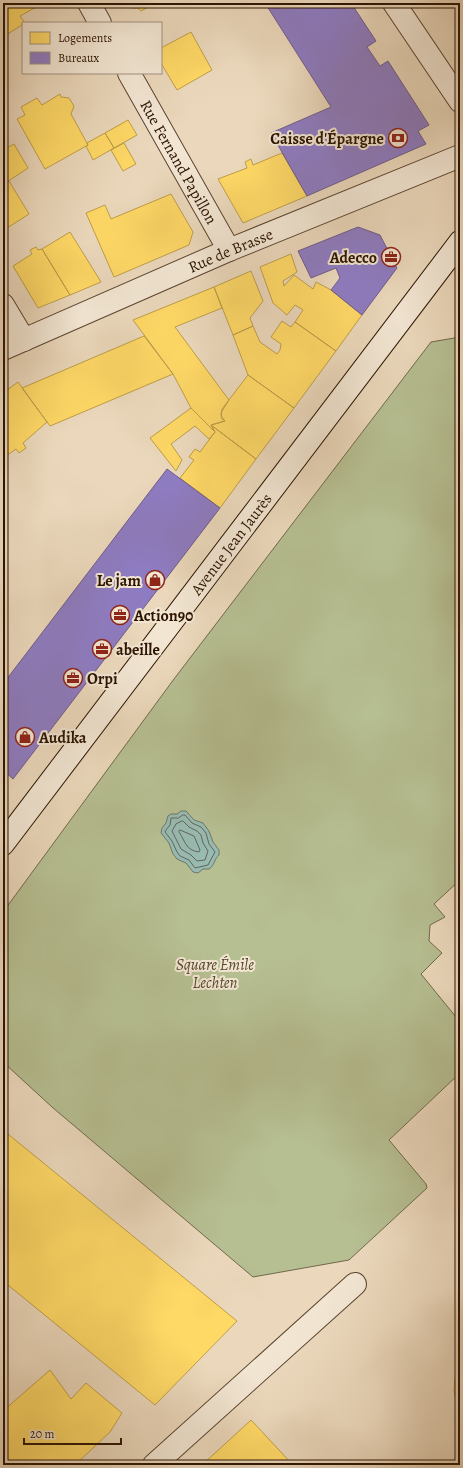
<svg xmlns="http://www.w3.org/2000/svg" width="463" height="1468" viewBox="0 0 463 1468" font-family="Alegreya,serif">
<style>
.green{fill:#b6bf92;stroke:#70694a}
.water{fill:#98bab1;stroke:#6c776b}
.homes{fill:#ffd966;stroke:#bf9e48}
.offices{fill:#8e7cc3;stroke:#705c89}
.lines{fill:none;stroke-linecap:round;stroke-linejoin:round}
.shore{stroke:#626659;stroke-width:1}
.street-casing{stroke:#5b4430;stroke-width:24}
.secondary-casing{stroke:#2b1301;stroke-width:24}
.street{stroke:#f2e6d3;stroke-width:22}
.secondary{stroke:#f2e6d3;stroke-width:22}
.labels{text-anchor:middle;stroke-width:4;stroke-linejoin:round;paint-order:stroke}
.poi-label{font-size:16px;font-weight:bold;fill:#2b1301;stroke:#f2e6d3;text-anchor:start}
.street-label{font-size:16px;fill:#2b1301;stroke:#f2e6d3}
.park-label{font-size:16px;font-style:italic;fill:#55472c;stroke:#f2e6d3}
</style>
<rect width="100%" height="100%" fill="#ebd8bc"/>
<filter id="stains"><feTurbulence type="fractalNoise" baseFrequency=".005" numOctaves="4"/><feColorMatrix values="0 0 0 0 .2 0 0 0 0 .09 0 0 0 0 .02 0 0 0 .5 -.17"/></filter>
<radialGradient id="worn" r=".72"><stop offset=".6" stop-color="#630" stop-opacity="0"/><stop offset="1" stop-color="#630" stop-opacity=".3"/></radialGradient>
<!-- green -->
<path class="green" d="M 460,337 L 460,880 L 434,904 L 445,917 L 430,925 L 429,941 L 442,953 L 421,974 L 460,1022 L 460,1073 L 389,1140 L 426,1184 L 427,1188 L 349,1260 L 253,1277 L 52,1107 L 3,1062 L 3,912 L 174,679 L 431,342 Z"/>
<!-- water -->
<path class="water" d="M 181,811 L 186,811 L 194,820 L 203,823 L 209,831 L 213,842 L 219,850 L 219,855 C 214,859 215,865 209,869 L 203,869 L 198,873 L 193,872 L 186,863 L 177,859 L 173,854 L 169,843 L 161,833 L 162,828 L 166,823 L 168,816 L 171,814 L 177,814 Z"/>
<!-- homes -->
<path class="homes" d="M 3,3 L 39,3 L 40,5 L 20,16 L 25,23 L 6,35 L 3,30 Z
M 129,3 L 155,3 L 141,11 L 138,8 L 131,8 Z
M 191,32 L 212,70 L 177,90 L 161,63 L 161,48 Z
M 60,94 L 61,97 L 69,98 L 74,106 L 71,114 L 88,145 L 45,169 L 17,119 L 25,115 L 21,107 L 37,98 L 42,105 Z
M 128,120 L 137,135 L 114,148 L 105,133 Z
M 105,133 L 114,148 L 93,160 L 86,146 L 88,145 L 87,143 Z
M 124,143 L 136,164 L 123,171 L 111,150 Z
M 14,144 L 28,168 L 4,184 L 3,150 Z
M 282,153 L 307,196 L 243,223 L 218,179 L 247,168 L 245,162 L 251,159 L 253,165 Z
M 9,181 L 29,214 L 7,228 L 3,222 L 3,184 Z
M 171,194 L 193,232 L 189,245 L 114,277 L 86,213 L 105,205 L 111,219 Z
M 70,232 L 101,282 L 70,295 L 42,249 Z
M 36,247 L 38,250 L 42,249 L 70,295 L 38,308 L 13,266 L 32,254 L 30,250 Z
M 291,254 L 297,272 L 283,281 L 284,286 L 294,275 L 313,289 L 316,282 L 331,290 L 362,315 L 336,351 L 295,322 L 303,310 L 295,305 L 287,315 L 273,303 L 260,267 Z
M 251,271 L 263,301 L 250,318 L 253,326 L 233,335 L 214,287 Z
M 214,287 L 222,308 L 175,327 L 229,400 L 221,413 L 222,419 L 225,421 L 211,425 L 215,432 L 191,408 L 173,374 L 133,320 Z
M 282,321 L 291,327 L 295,322 L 336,351 L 294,408 L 248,375 L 233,335 L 253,326 L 260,342 L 277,354 L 280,350 L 281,344 L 271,337 Z
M 144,336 L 173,374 L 50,426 L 22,388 Z
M 248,375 L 294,408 L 256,459 L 211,425 L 225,421 L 221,416 L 222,409 Z
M 18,382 L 47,422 L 23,443 L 26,448 L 19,453 L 16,449 L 3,458 L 3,393 Z
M 191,408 L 215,432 L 209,439 L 195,426 L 171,444 L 182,460 L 176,471 L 150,438 Z
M 211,425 L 256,459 L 220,508 L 180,478 L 194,460 L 189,457 L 195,449 L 200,452 L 215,432 Z
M 3,1130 L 237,1321 L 155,1405 L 3,1281 Z
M 50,1370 L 71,1399 L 86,1383 L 122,1413 L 110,1432 L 75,1465 L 3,1465 L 3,1411 Z
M 455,1378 L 460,1378 L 460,1420 L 454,1391 Z
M 251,1420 L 293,1465 L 202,1465 Z"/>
<!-- offices -->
<path class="offices" d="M 265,3 L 351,3 L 376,41 L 367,47 L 380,66 L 388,61 L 429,125 L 418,131 L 426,144 L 307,196 L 271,133 L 331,107 Z
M 358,227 L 380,235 L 397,268 L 362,315 L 331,290 L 340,278 L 336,268 L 311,278 L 298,251 Z
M 167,469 L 220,508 L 13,779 L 3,770 L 3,684 Z"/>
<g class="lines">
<!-- shore -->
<path class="shore" d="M 183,815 L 185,815 L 192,823 L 201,827 L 206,833 L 209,844 L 215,852 L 208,865 L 195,868 L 189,860 L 180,856 L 177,852 L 172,841 L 165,832 L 166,830 L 170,825 L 171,818 L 178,818 Z
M 183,821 L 189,827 L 197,831 L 201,835 L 203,843 L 208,851 L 205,860 L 197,861 L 191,855 L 181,849 L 172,831 L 176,824 Z
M 180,830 L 194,836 L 200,850 L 199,852 C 185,850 186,842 179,832 Z"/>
<defs>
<g id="street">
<path d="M 89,3 L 100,23"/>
<path d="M 394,3 L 460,101"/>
<path id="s1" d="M 129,73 L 229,250"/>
<path d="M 3,305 L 24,340"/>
<path id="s2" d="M 3,349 L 229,250 L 460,156"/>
<path d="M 154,1465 L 355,1284"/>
</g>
<g id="secondary">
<path id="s3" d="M 3,844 L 460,242"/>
</g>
</defs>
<!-- street casing -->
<use href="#street" class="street-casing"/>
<!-- secondary casing -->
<use href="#secondary" class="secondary-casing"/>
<!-- street -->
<use href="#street" class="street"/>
<!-- secondary -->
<use href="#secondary" class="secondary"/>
</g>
<!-- icons -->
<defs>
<symbol id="bank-ring" viewBox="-11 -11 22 22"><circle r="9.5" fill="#f2e6d3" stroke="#8f2418" stroke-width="1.5"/><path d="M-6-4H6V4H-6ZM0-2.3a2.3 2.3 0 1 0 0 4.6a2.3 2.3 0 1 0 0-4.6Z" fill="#8f2418"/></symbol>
<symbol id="office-ring" viewBox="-11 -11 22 22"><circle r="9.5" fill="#f2e6d3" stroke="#8f2418" stroke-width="1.5"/><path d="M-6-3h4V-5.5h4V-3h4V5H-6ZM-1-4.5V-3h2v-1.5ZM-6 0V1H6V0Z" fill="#8f2418"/></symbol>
<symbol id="shop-ring" viewBox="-11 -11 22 22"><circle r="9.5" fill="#f2e6d3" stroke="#8f2418" stroke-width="1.5"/><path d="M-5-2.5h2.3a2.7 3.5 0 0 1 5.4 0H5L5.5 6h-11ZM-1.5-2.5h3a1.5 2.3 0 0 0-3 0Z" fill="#8f2418"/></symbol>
</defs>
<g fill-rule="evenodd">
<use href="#bank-ring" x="387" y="127" width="22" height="22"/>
<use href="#office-ring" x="380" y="246" width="22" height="22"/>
<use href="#shop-ring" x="144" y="569" width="22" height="22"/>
<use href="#office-ring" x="109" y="604" width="22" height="22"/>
<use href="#office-ring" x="91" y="638" width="22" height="22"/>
<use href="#office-ring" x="62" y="667" width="22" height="22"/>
<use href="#shop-ring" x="14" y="726" width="22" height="22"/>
</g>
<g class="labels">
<!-- poi labels -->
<g class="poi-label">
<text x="384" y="144" text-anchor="end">Caisse d'Épargne</text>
<text x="377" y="263" text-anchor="end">Adecco</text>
<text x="141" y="586" text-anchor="end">Le jam</text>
<text x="134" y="621">Action90</text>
<text x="116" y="655">abeille</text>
<text x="87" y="684">Orpi</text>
<text x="39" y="743">Audika</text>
</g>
<!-- street labels -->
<g class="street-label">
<text dy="6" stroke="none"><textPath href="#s1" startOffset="102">Rue Fernand Papillon</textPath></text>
<text dy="6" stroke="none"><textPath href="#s2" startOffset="248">Rue de Brasse</textPath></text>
<text dy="6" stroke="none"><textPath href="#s3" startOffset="377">Avenue Jean Jaurès</textPath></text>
</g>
<!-- park labels -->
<g class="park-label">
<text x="215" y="970">Square Émile<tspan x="215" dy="18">Lechten</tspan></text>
</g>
</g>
<!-- margin -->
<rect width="463" height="1468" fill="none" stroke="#ebd8bc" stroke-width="16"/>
<rect x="4" y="4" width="455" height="1460" fill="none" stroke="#2b1301" stroke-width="2"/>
<rect x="8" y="8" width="447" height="1452" fill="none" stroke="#2b1301"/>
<!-- legend -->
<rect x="22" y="22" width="140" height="52" fill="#f2e6d3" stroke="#a2927f"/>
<rect x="30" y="32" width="20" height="12" fill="#ffd966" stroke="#a2927f"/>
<text x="58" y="42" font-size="12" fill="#2b1301">Logements</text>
<rect x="30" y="52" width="20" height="12" fill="#8e7cc3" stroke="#a2927f"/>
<text x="58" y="62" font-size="12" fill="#2b1301">Bureaux</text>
<!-- scale -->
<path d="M24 1438v6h97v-6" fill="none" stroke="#2b1301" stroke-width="2"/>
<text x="30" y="1438" font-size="12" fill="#2b1301" stroke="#f2e6d3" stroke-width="3" paint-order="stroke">20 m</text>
<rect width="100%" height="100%" filter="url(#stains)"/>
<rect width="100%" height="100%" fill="url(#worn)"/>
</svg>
